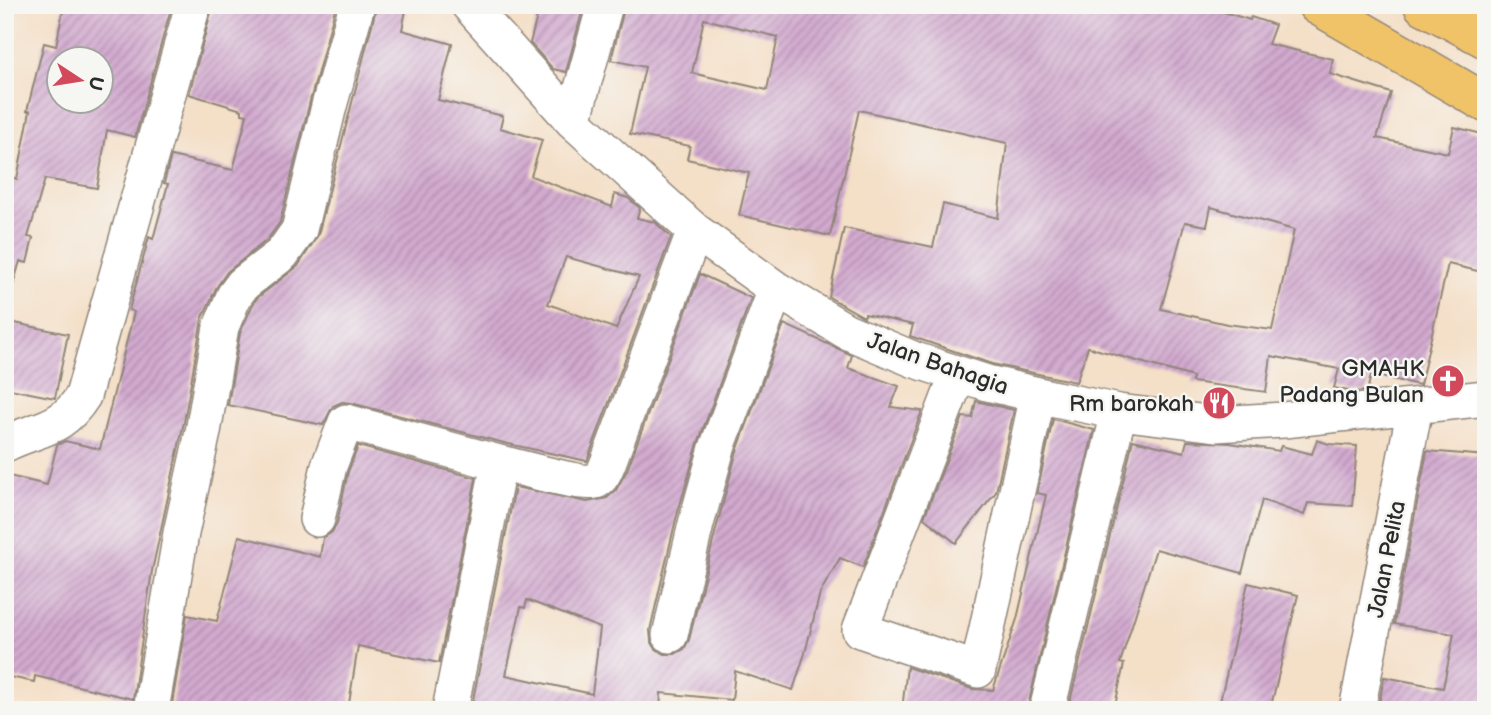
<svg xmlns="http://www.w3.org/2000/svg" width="1491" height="715" viewBox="0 0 1491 715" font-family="'Balsamiq Sans',sans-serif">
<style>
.building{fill:url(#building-hatch);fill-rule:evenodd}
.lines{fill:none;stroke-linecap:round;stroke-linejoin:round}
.minor-casing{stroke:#908579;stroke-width:38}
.major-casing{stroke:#908579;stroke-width:41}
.minor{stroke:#fff;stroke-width:35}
.major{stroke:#f1c369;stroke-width:38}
.labels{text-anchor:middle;stroke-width:5;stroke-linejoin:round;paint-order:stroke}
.street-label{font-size:23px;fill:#2b2b2b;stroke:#f6f6f2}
.poi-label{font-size:23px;fill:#2b2b2b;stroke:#f6f6f2;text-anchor:end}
</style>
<defs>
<pattern id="building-hatch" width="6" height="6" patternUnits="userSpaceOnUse" patternTransform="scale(1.75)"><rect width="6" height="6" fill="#d3aad0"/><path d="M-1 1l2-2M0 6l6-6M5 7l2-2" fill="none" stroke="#ab8ba9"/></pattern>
</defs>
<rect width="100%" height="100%" fill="#f6f6f2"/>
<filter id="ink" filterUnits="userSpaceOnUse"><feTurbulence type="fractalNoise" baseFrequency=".0143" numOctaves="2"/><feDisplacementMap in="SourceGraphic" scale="14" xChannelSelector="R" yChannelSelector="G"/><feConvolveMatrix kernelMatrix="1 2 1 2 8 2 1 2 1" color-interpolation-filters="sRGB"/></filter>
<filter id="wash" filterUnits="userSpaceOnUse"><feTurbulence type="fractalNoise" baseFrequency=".00686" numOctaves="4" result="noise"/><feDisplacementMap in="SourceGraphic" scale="28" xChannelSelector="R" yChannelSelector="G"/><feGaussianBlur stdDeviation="1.57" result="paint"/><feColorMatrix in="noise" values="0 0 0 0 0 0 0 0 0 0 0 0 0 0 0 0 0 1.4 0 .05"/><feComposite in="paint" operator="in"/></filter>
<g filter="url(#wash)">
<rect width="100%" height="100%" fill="#f4dfc7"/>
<g id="blocks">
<!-- building -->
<path class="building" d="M 64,5 L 172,5 L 135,137 L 107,130 L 97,188 L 45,179 L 28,237 L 33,238 L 27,263 L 20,261 L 12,289 L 5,288 L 5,175 L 17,179 L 30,111 L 27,111 L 44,43 L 56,46 ZM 60,60 L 102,60 L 102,102 L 60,102 Z
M 213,5 L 336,5 L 310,101 L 280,222 L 267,240 L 227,272 L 216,288 L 202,319 L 184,422 L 152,571 L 133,699 L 35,676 L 34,682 L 5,676 L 5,475 L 47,485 L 57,445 L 65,441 L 100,449 L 134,312 L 129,310 L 149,237 L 153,239 L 168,184 L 164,183 L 171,156 L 233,170 L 247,115 L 242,114 L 242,110 L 189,94 Z
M 377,5 L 407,5 L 402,30 L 452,44 L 438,100 L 503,116 L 500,128 L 542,140 L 531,176 L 612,207 L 615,194 L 628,198 L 640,208 L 637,218 L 655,222 L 671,237 L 587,461 L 504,443 L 351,403 L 342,402 L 333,406 L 323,425 L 228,405 L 240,333 L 252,306 L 257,298 L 298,266 L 318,235 ZM 566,257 L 639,277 L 616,329 L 548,304 Z
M 540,5 L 584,5 L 566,72 L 553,69 L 530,43 Z
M 625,5 L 1150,5 L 1178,11 L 1180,5 L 1201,5 L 1250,20 L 1251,17 L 1275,25 L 1268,44 L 1333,59 L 1330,74 L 1391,93 L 1377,138 L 1448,153 L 1454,127 L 1486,135 L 1486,273 L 1448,264 L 1420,385 L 1371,375 L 1367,391 L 1353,392 L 1334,388 L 1339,369 L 1271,356 L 1266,392 L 1192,382 L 1193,377 L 1088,347 L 1076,382 L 992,364 L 910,336 L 913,325 L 865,314 L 864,317 L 829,297 L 844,228 L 933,247 L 943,204 L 998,218 L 1007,143 L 859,110 L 830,236 L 739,215 L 749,173 L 687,159 L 690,146 L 630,134 L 645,67 L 611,60 ZM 704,19 L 778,37 L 767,90 L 692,73 ZM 1211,207 L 1294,230 L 1272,330 L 1227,324 L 1161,309 L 1185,222 L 1207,226 Z
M 700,274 L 751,298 L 698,443 L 676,519 L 650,630 L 651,641 L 656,649 L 665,654 L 675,654 L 684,649 L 689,640 L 716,529 L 736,454 L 784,324 L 852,355 L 848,368 L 899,386 L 891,407 L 922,411 L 863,567 L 840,558 L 820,593 L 805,653 L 793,690 L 735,671 L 732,700 L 661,693 L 660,710 L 612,707 L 611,710 L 471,710 L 515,487 L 587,502 L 607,498 L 616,490 L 627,470 ZM 527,600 L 600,628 L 592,694 L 506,675 L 521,607 L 525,608 Z
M 5,321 L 68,334 L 55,398 L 5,388 Z
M 976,401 L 1014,410 L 996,492 L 956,543 L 924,518 L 963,417 L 972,418 Z
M 1053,419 L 1094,430 L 1027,710 L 902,710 L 907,667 L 972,689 L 993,690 L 1017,619 L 1046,495 L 1037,493 Z
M 1133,440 L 1184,452 L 1187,441 L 1230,443 L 1279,451 L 1281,446 L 1312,454 L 1317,440 L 1329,444 L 1357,446 L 1352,506 L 1308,503 L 1304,515 L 1262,500 L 1242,573 L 1156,549 L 1120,663 L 1124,664 L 1114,710 L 1068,710 Z
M 358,446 L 476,478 L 439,663 L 358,646 L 348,710 L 171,710 L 187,615 L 217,621 L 239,536 L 320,557 L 323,538 L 332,532 L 337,523 L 348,472 Z
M 1427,451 L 1486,456 L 1486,710 L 1378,710 L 1384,677 L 1443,688 L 1454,634 L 1394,624 Z
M 1248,583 L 1298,595 L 1270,710 L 1218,710 Z"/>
</g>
</g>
<g filter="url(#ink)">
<use href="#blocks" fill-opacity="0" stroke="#908579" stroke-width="2"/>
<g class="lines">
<defs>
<path id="minor" d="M 469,5 L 573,121 L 695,231 L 776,289 L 846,331 L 915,360 L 987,383 L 1056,399 L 1119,412 L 1216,424 L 1284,420 L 1486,398
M 573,121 L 605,5
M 958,374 L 860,630 L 978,670 L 1038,395
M 5,444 C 39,427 61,431 83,396 L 193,5
M 317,519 L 329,466 L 346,422 L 499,463
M 670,635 L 696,524 L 717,448 L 776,289
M 151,710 L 181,533 L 203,432 L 221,327 L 234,296 L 243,284 L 282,254 L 299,230 L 329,106 L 357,5
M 450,710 L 499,463 C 516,466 583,486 596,481 C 603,477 605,470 608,463 L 695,231
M 1047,710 L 1119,412
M 1357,710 L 1415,407"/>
<path id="major" d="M 1317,5 L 1486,103
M 1423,5 L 1486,39"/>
</defs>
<!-- minor casing -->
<use href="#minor" class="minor-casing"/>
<!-- major casing -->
<use href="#major" class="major-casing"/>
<!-- minor -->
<use href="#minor" class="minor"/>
<!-- major -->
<use href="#major" class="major"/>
</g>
</g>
<!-- icons -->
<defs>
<symbol id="church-disc" viewBox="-11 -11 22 22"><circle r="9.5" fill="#d1495b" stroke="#f6f6f2"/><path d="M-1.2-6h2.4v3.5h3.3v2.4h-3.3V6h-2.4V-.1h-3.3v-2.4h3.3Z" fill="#fff"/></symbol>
<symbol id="restaurant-disc" viewBox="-11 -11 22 22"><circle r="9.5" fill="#d1495b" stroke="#f6f6f2"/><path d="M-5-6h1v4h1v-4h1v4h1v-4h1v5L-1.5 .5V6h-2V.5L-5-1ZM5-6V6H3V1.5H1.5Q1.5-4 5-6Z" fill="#fff"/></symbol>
</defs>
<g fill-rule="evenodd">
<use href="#church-disc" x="1429" y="362" width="38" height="38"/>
<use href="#restaurant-disc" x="1200" y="384" width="38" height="38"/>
</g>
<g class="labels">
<!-- street labels -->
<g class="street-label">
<text transform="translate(938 363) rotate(19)" y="8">Jalan Bahagia</text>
<text transform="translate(1386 559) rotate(-79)" y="8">Jalan Pelita</text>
</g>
<!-- poi labels -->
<g class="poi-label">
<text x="1424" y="376">GMAHK<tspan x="1424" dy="26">Padang Bulan</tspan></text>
<text x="1194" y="411">Rm barokah</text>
</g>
</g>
<!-- margin -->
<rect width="1491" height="715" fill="none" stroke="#f6f6f2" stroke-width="28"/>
<!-- north arrow -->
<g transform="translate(80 80) rotate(102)"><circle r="33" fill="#f6f6f2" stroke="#a5a5a2" stroke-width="2"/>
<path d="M0-5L12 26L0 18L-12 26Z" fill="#d1495b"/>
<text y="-10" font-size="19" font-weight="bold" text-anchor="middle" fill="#2b2b2b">U</text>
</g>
</svg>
